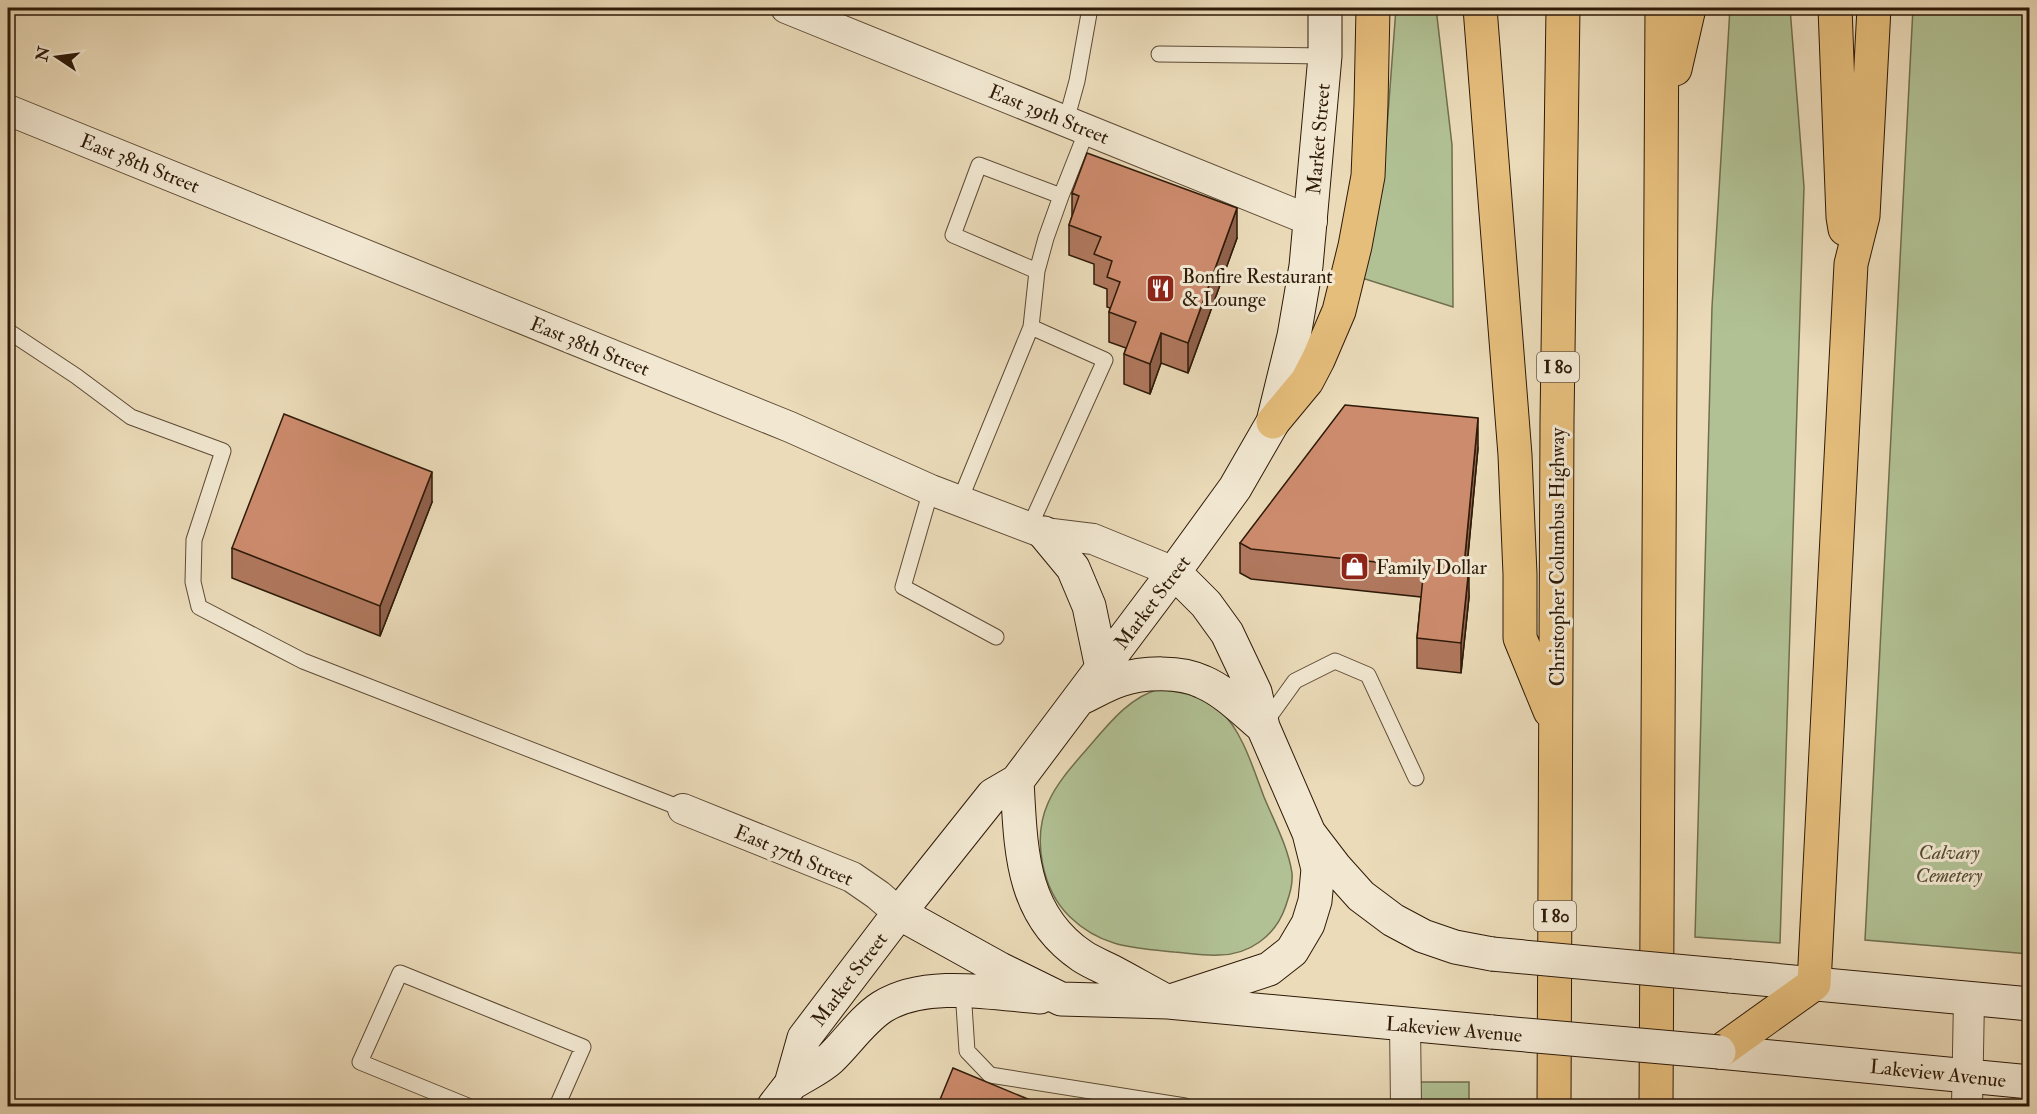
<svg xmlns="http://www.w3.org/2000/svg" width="2037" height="1114" viewBox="0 0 2037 1114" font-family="'IM FELL Double Pica',serif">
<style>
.green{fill:#b1c194;stroke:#706e4e;stroke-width:1.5}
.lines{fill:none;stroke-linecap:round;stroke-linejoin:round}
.service-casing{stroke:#5d4a34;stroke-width:17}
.minor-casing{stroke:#5d4a34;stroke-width:32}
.secondary-casing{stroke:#2e1a08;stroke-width:35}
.motorway-casing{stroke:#2e1a08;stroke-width:35}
.service{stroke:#f2e8d2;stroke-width:15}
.minor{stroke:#f2e8d2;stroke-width:30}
.secondary{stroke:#f2e8d2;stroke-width:33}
.motorway{stroke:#e6be7c;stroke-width:33}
.secondary-bridge-casing{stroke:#2e1a08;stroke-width:35;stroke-linecap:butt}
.secondary-bridge{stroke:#f2e8d2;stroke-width:33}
.wall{fill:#b0785e;stroke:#2e1a08;stroke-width:1.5}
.shaded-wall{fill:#90614c;stroke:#2e1a08;stroke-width:1.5}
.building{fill:#cd8b6d;stroke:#2e1a08;stroke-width:1.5}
.labels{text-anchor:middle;stroke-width:6;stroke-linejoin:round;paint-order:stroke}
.shield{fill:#f2e8d2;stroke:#695845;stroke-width:1.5}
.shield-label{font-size:18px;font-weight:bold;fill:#2e1a08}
.street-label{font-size:20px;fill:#2e1a08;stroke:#f2e8d2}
.poi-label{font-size:20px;fill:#2e1a08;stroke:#f2e8d2;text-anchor:start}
.park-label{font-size:20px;font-style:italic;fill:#554c32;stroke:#f2e8d2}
</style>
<rect width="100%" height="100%" fill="#ebdbb9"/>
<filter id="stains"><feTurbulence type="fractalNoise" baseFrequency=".00333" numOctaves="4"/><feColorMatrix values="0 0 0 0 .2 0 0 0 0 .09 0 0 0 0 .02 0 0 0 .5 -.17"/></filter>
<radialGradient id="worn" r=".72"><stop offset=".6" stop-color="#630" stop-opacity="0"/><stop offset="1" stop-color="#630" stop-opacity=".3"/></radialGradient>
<!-- green -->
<path class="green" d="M 1396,8 L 1436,8 L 1452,145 L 1453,307 L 1362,278 L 1383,181 Z
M 1730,8 L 1790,8 L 1804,187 L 1780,943 L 1695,937 L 1712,307 Z
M 1913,8 L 2029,8 L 2029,954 L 1865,940 Z
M 1159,689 C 1183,692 1203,696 1221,712 C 1242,730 1254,771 1264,797 C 1274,821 1288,847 1292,873 C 1293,886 1289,896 1285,908 C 1275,936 1249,955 1219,955 C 1204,956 1189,953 1174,952 C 1133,948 1101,947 1070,917 C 1042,890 1032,839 1048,803 C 1058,780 1077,761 1093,742 C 1112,720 1131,697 1159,689 Z
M 1415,1082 L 1469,1082 L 1469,1106 L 1415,1106 Z"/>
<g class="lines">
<defs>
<path id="service" d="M 1159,54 L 1325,56
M 1066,121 L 1077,81 L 1090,8
M 1037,271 L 953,235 L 979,165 L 1061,196 L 1087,130
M 1031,327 L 1037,271 L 1046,238 L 1061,196
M 8,331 L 76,376 L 131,417 L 223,451 L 194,540 L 193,582 L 199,607 L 303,661 L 683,809
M 931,490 L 903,587 L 996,637
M 960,500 L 1031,327 L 1105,360 L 1030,526
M 1264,724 L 1295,681 L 1335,661 L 1368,675 L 1416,778
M 963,990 L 967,1051 L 990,1075 L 1185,1106
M 468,1106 L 360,1062 L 400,973 L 583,1047 L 557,1106"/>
<path id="minor" d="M 786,8 L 1312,221
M 8,110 L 790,427 L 931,490 L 1044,533 L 1093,539 L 1174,572
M 683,809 L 852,877 L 878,895 L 899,913
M 1405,1024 L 1406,1106
M 1967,1106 L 1969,999"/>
<path id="secondary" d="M 1044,533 L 1073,568 L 1089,606 L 1102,668
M 1174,572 L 1206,604 L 1227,633 L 1255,692 L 1263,727 L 1309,833 L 1335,867 L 1361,896 L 1393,920 L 1423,936 L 1455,947 L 1492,954
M 1081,698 C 1094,692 1107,684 1120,680 C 1143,672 1181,671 1203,682 C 1226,692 1244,711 1263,727
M 1017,781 C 1021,848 1020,914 1082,956 C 1091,962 1101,966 1111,971 C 1130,981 1149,992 1168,1002 L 1269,969 L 1292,951 L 1308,924 L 1315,901 L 1318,869 L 1309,833
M 899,913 L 1000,969 L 1061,999 L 1168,1002 L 1492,1032
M 1730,976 L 2030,1004
M 1719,1052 L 2030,1082
M 791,1084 C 803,1076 819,1069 830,1059 C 847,1043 862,1020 882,1007 C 925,980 992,993 1040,997
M 774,1106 L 791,1084 L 804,1038 L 899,913 L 993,795 L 1017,781 L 1174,572 L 1235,488 L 1273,422 L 1294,336 L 1306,266 L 1325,56 L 1325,8"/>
<path id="motorway" d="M 1480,8 L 1515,455 L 1520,574 L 1520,638 L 1550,711
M 1835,8 L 1843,217 L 1845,229
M 1675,69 L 1689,8
M 1273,422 L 1307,381 L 1318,360 L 1339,311 L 1355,246 L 1368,176 L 1371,104 L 1373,8
M 1719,1052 L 1814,984 L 1851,264 L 1863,216 L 1874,8
M 1554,1106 L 1557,421 L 1563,8
M 1656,1106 L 1662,8"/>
</defs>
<!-- service casing -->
<use href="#service" class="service-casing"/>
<!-- minor casing -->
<use href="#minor" class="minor-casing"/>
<!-- secondary casing -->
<use href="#secondary" class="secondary-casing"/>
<!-- motorway casing -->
<use href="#motorway" class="motorway-casing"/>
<!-- service -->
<use href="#service" class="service"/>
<!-- minor -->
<use href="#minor" class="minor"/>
<!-- secondary -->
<use href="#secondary" class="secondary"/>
<!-- motorway -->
<use href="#motorway" class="motorway"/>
<defs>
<path id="secondary-bridge" d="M 1492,954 L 1730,976
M 1492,1032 L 1719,1052"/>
</defs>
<!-- secondary-bridge casing -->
<use href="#secondary-bridge" class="secondary-bridge-casing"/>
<!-- secondary-bridge -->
<use href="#secondary-bridge" class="secondary-bridge"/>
</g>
<!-- wall -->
<path class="wall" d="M 1072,193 L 1237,238 L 1188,373 L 1161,363 L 1150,394 L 1124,384 L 1124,354 L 1126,348 L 1109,342 L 1109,312 L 1110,308 L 1107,307 L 1107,289 L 1094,284 L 1094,264 L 1069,255 L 1069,225 L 1072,216 Z
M 1478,448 L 1467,567 L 1469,597 L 1461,673 L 1417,668 L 1417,638 L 1421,597 L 1251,579 L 1240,573 L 1240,543 Z
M 432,502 L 380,636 L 232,578 L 232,548 Z"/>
<!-- shaded-wall -->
<path class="shaded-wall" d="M 1237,208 L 1237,238 L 1188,373 L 1188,343 Z
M 1161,333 L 1161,363 L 1150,394 L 1150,364 Z
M 1478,418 L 1478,448 L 1464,596 L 1464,566 Z
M 432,472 L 432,502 L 380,636 L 380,606 Z
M 1469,567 L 1469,597 L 1461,673 L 1461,643 Z"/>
<!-- building -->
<path class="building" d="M 1087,153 L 1237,208 L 1188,343 L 1161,333 L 1150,364 L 1124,354 L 1136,322 L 1109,312 L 1120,282 L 1107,277 L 1112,261 L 1094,254 L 1101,237 L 1069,225 L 1079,196 L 1072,193 Z
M 1345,405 L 1478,418 L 1464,566 L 1469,567 L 1461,643 L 1417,638 L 1424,567 L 1251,549 L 1240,543 Z
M 284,414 L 432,472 L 380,606 L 232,548 Z
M 953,1068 L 1047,1107 L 937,1107 Z"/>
<!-- icons -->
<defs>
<symbol id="restaurant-square" viewBox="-11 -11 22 22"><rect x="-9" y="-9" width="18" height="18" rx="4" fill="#8f2418" stroke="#f2e8d2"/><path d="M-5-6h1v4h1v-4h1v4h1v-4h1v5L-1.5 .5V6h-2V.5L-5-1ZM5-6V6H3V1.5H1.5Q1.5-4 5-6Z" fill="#fff"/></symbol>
<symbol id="shop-square" viewBox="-11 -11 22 22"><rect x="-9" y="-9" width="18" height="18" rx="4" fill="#8f2418" stroke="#f2e8d2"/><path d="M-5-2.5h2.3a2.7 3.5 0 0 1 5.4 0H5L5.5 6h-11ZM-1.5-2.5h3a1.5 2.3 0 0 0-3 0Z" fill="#fff"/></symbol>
</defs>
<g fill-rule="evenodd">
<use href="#restaurant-square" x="1144" y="272" width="33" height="33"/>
<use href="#shop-square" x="1338" y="550" width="33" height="33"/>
</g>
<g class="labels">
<!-- shield labels -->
<g class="shield">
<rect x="1537" y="352" width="42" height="30" rx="4.5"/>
<rect x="1534" y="901" width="42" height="30" rx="4.5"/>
</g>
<g class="shield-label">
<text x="1558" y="373">I 80</text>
<text x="1555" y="922">I 80</text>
</g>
<!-- street labels -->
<g class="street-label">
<text transform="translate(1049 114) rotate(22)" y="7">East 39th Street</text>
<text transform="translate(1318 139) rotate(-85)" y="7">Market Street</text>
<text transform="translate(140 163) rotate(22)" y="7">East 38th Street</text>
<text transform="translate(590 346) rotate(22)" y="7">East 38th Street</text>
<text transform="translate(1557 557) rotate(-90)" y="7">Christopher Columbus Highway</text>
<text transform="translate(1152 602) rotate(-53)" y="7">Market Street</text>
<text transform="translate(794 855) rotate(23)" y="7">East 37th Street</text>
<text transform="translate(849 979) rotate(-53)" y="7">Market Street</text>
<text transform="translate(1454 1029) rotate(5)" y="7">Lakeview Avenue</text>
<text transform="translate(1938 1073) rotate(6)" y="7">Lakeview Avenue</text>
</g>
<!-- poi labels -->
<g class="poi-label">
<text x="1182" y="283">Bonfire Restaurant<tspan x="1182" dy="23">&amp; Lounge</tspan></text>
<text x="1376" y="574">Family Dollar</text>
</g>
<!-- park labels -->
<g class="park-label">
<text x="1949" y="859">Calvary<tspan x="1949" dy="23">Cemetery</tspan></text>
</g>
</g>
<!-- margin -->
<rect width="2037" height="1114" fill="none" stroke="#ebdbb9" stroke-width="30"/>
<rect x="9" y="9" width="2019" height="1096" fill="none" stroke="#2e1a08" stroke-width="3"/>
<rect x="15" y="15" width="2007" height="1084" fill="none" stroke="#2e1a08" stroke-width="1.5"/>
<!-- north arrow -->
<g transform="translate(57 57) rotate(283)" stroke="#f2e8d2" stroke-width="4.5" paint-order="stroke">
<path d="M0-4.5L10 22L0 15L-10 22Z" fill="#2e1a08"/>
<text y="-9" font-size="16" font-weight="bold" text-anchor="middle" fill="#2e1a08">N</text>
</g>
<rect width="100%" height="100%" filter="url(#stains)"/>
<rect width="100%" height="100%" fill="url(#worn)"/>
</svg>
